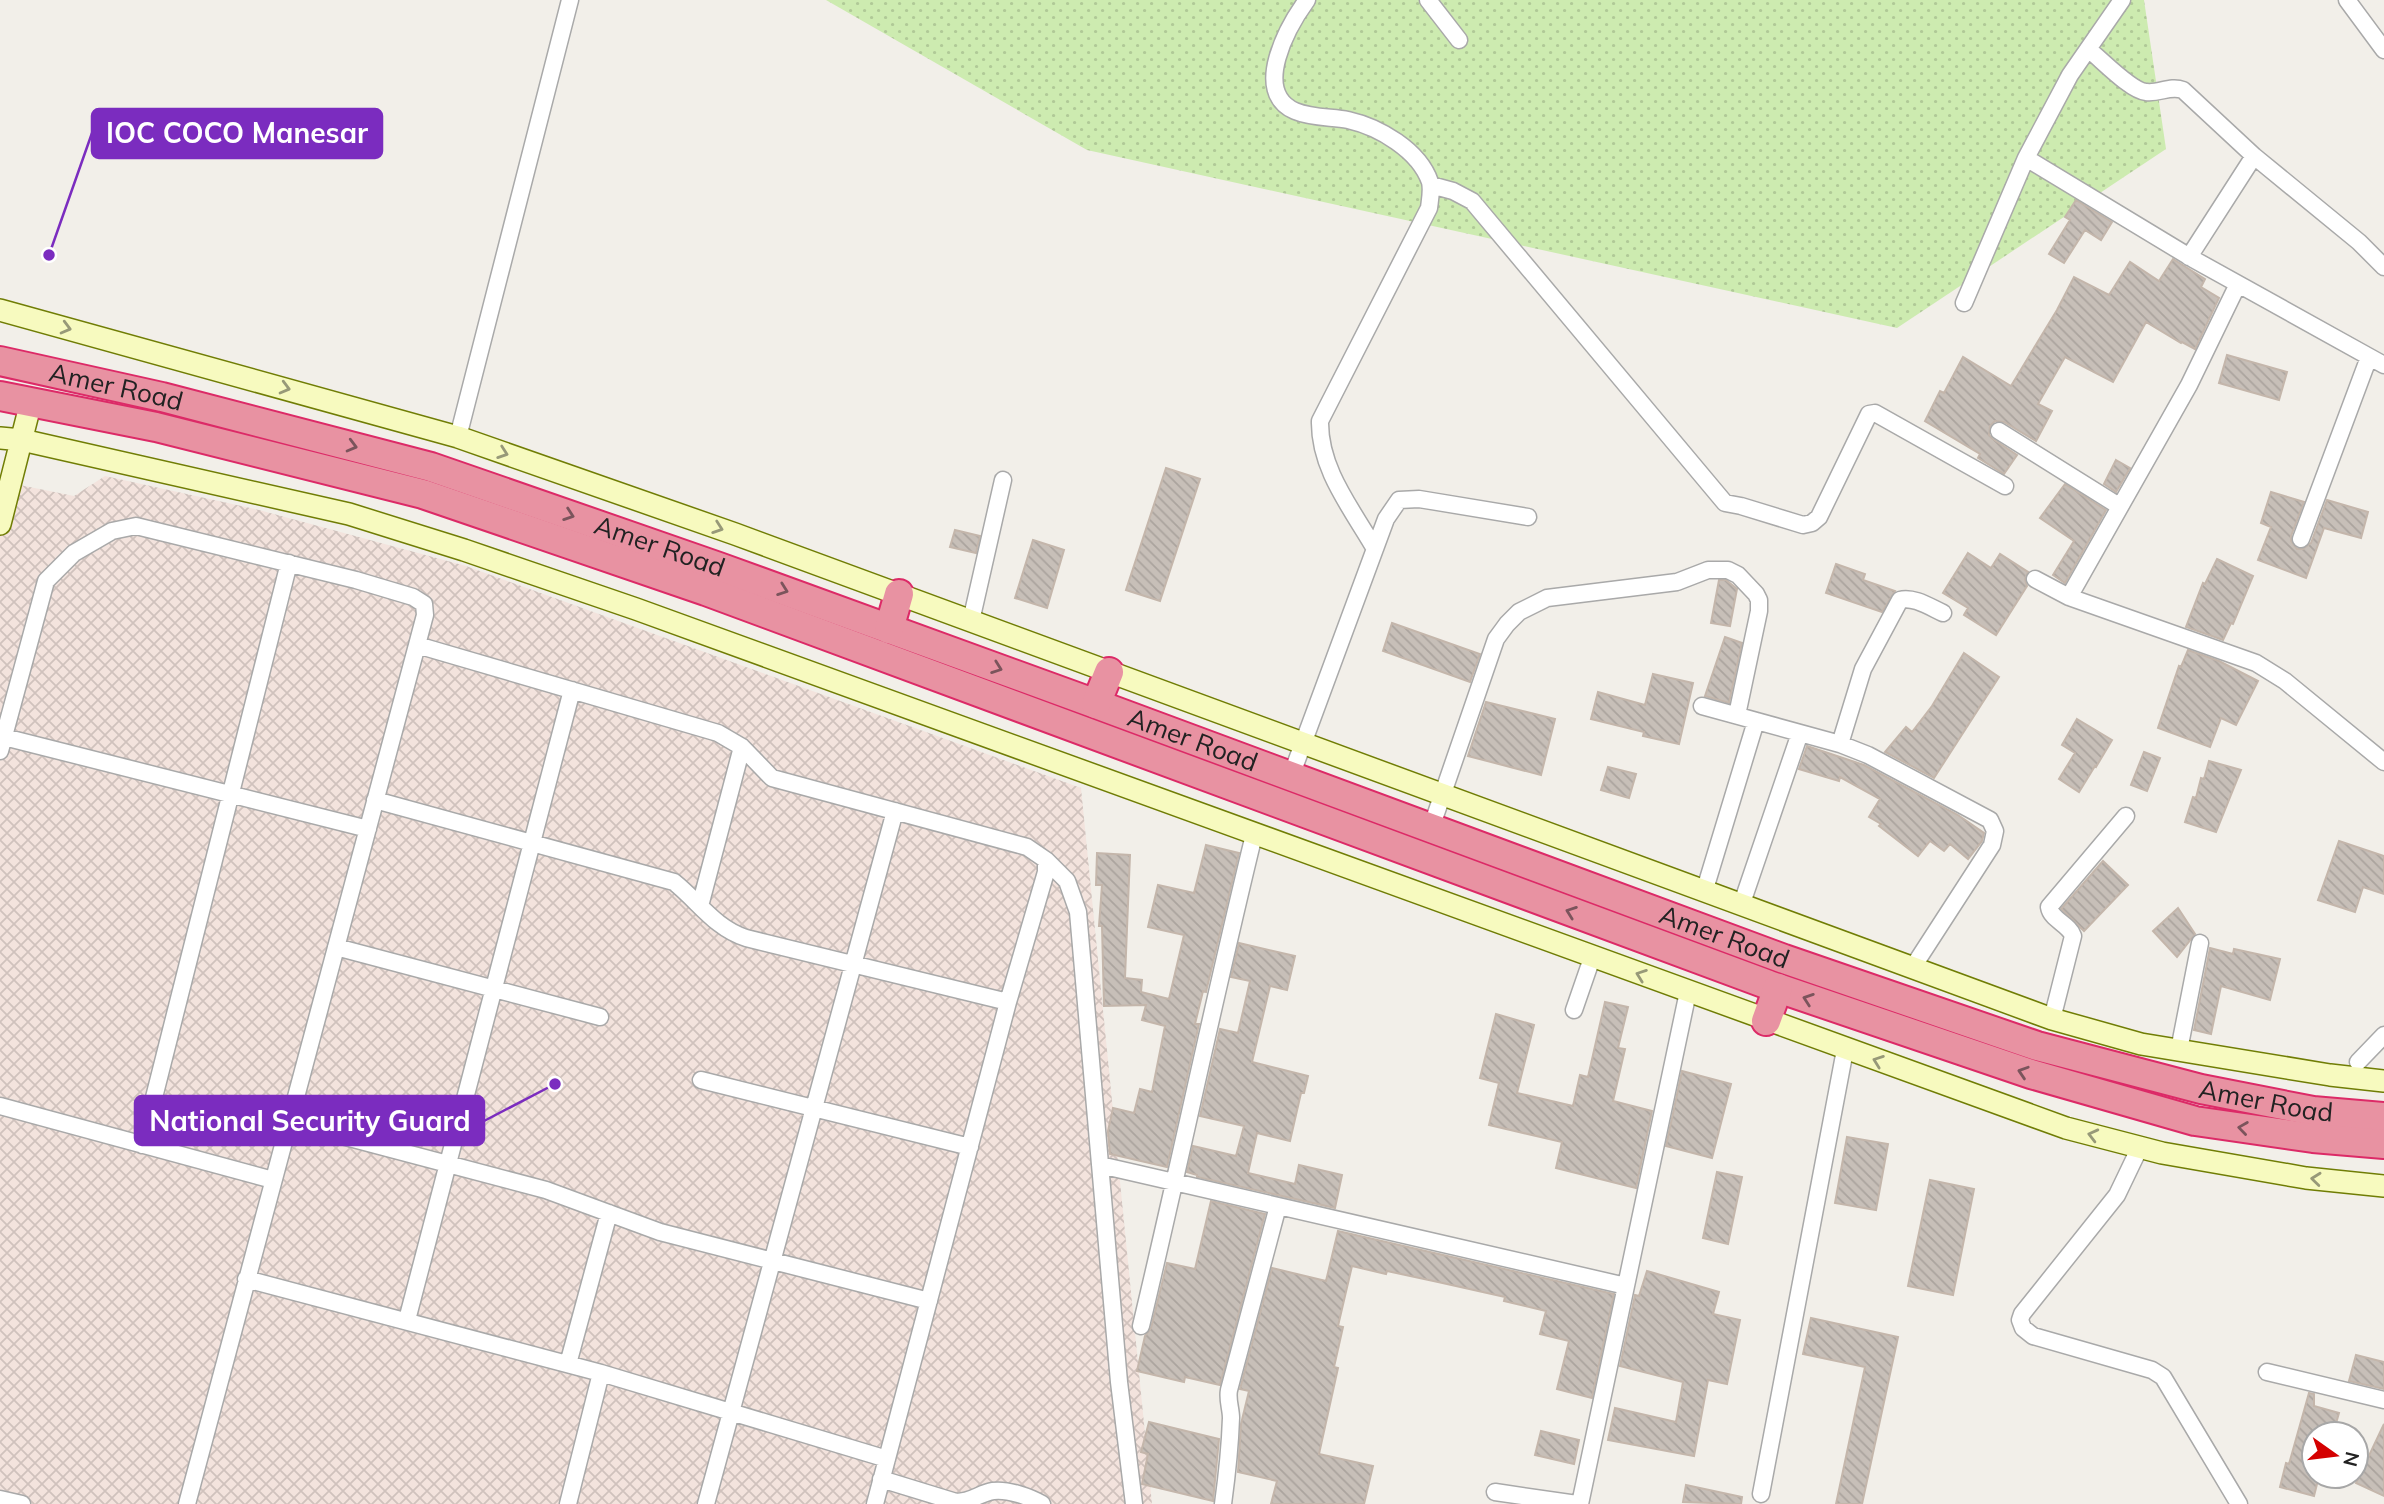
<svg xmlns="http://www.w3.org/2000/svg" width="2384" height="1504" viewBox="0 0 2384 1504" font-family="Mulish,sans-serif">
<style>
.military{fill:url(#military-cross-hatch)}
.grass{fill:url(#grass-dots)}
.building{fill:url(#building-back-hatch);stroke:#c4b6ab;stroke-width:2}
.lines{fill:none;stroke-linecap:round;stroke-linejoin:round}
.street-casing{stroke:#a9a9a9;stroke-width:19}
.secondary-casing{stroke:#707d05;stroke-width:24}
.highway-casing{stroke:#dc2a67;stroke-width:32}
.street{stroke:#fff;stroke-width:16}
.secondary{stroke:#f7fabf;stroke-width:21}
.highway{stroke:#e892a2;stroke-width:28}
.oneway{stroke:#979978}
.oneway2{stroke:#7b545c}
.labels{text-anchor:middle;stroke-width:7;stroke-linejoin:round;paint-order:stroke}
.street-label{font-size:26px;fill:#222;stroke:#fff}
.leader{fill:none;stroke:#7b2cbf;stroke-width:2.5}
.callout-dot{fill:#7b2cbf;stroke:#fff;stroke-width:2.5}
.callout{fill:#7b2cbf;stroke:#7b2cbf;stroke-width:2.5}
.callout-label{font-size:28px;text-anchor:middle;font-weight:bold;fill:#fff}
</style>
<defs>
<pattern id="military-cross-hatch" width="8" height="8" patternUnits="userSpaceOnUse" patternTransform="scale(1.75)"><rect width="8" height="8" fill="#f3e3dd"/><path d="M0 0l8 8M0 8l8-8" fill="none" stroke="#d0c2bd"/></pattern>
<pattern id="grass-dots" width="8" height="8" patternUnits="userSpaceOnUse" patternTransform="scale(1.75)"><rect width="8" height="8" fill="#cdebb0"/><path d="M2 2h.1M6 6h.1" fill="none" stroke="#b0c997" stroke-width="1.8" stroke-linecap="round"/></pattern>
<pattern id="building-back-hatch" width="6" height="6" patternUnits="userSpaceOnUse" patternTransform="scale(1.75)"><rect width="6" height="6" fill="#c7bfb8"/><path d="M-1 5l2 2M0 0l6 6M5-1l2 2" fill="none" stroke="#aba49e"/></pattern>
</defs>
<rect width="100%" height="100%" fill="#f2efe9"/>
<!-- military -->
<path class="military" d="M 105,476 L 259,510 L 466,566 L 1081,788 L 1152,1504 L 0,1504 L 0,481 L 74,496 Z"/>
<!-- grass -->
<path class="grass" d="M 826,0 L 2144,0 L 2166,149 L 1897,328 L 1087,150 Z"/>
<!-- building -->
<path class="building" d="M 2076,200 L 2112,222 L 2101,240 L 2085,230 L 2064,263 L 2049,254 L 2070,220 L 2065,217 Z
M 2173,259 L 2205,279 L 2201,287 L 2219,298 L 2195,349 L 2182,342 L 2181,343 L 2146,322 L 2113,382 L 2065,357 L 2038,404 L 2052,411 L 2036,441 L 2004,422 L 1995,421 L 1990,426 L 1989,435 L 1993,439 L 2017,455 L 2004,474 L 1978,458 L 1980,454 L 1925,421 L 1940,391 L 1944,393 L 1963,357 L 2011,386 L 2057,310 L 2074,277 L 2109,295 L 2130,262 L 2159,281 Z
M 2227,355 L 2287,372 L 2279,400 L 2219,383 Z
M 2116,460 L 2130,468 L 2116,492 L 2104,484 Z
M 1166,468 L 1200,479 L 1160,601 L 1126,590 Z
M 2065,484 L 2106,510 L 2065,583 L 2053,575 L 2074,541 L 2040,518 Z
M 2271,492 L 2304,502 L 2291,536 L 2291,541 L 2297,549 L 2303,549 L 2311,543 L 2327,500 L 2368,512 L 2361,538 L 2324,528 L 2306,578 L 2258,560 L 2271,527 L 2261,523 Z
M 955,530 L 980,536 L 976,553 L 950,547 Z
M 1033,540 L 1064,550 L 1047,608 L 1015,598 Z
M 1968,553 L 1991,568 L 2000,554 L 2028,572 L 2025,579 L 2027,586 L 1996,635 L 1964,615 L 1968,608 L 1943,593 Z
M 2217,559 L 2253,576 L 2233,624 L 2231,623 L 2223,640 L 2186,627 L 2203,583 L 2205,584 Z
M 1836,564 L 1865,574 L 1863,580 L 1895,591 L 1882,612 L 1826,593 Z
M 1719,580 L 1726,580 L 1737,589 L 1730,626 L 1711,623 Z
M 1392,623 L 1480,654 L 1470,682 L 1383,651 Z
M 1725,637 L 1742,643 L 1729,703 L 1705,696 Z
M 2188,650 L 2219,661 L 2258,681 L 2236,725 L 2221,718 L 2210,747 L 2158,728 L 2179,666 L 2181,667 Z
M 1964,653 L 1999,677 L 1934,778 L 1885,752 L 1906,727 L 1912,732 L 1932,706 Z
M 1653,674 L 1693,683 L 1679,744 L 1643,736 L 1644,732 L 1591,719 L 1598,692 L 1645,705 Z
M 1486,702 L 1555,719 L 1541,775 L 1468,756 Z
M 2077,719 L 2112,740 L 2096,767 L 2095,766 L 2079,792 L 2059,779 L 2075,753 L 2062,745 Z
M 1807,746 L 1864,765 L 1958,815 L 1984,833 L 1982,841 L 1968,859 L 1950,844 L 1944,851 L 1930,841 L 1918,856 L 1879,826 L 1881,824 L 1869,817 L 1880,799 L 1840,777 L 1839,781 L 1799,769 Z
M 2144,752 L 2160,758 L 2147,791 L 2131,785 Z
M 2209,761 L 2241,770 L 2216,832 L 2185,822 L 2193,797 L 2196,798 L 2201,778 L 2204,779 Z
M 1608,767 L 1636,774 L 1629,798 L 1601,790 Z
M 2339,841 L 2384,856 L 2384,894 L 2363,887 L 2355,912 L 2318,900 Z
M 1206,845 L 1239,853 L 1206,992 L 1203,991 L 1195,1024 L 1199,1024 L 1167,1167 L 1110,1154 L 1108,1131 L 1113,1108 L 1134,1113 L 1140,1089 L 1152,1092 L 1165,1026 L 1142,1020 L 1146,1005 L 1104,1006 L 1102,926 L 1099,926 L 1102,885 L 1096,885 L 1097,853 L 1130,855 L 1125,978 L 1142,980 L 1141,992 L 1169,999 L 1184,935 L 1148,927 L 1158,885 L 1194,893 Z
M 2103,861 L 2128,885 L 2084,931 L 2061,909 Z
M 2178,908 L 2195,934 L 2177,957 L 2153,931 Z
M 1239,943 L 1295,956 L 1287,990 L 1270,986 L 1252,1062 L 1308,1076 L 1304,1093 L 1301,1093 L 1290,1141 L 1257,1133 L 1248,1173 L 1295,1184 L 1299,1165 L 1342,1175 L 1335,1208 L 1197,1177 L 1197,1175 L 1187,1172 L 1193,1146 L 1236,1156 L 1244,1126 L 1200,1116 L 1220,1029 L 1238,1033 L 1250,981 L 1231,977 Z
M 2210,948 L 2233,954 L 2234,949 L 2280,959 L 2270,1000 L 2221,986 L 2211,1034 L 2194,1030 Z
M 1605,1002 L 1628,1007 L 1618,1048 L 1625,1049 L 1613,1101 L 1652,1111 L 1636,1188 L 1556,1168 L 1562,1142 L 1489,1125 L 1499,1083 L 1480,1078 L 1496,1014 L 1534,1025 L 1517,1093 L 1573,1106 L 1580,1075 L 1588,1077 Z
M 1682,1071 L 1731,1084 L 1712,1158 L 1666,1146 Z
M 1847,1137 L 1888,1144 L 1876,1210 L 1835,1203 Z
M 1717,1172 L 1742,1177 L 1728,1244 L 1703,1238 Z
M 1930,1180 L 1974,1189 L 1953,1295 L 1908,1286 Z
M 1211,1201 L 1265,1214 L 1220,1385 L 1185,1377 L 1184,1382 L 1137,1371 L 1145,1336 L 1151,1328 L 1167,1263 L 1195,1269 Z
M 1338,1231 L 1614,1294 L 1592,1398 L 1557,1389 L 1569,1341 L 1540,1334 L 1546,1311 L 1504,1301 L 1505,1297 L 1438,1282 L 1387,1271 L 1386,1274 L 1352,1266 L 1338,1326 L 1343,1327 L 1334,1367 L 1338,1368 L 1319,1454 L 1373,1466 L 1364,1504 L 1271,1504 L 1277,1481 L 1238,1472 L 1241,1424 L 1249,1391 L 1240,1389 L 1272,1268 L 1326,1281 Z
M 1647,1271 L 1719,1292 L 1713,1314 L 1740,1320 L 1727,1384 L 1708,1380 L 1694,1456 L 1608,1440 L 1615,1408 L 1676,1422 L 1683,1382 L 1620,1366 L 1635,1295 L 1639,1296 Z
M 1811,1318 L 1898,1337 L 1862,1504 L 1836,1504 L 1865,1367 L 1803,1354 Z
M 2356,1355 L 2384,1362 L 2384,1389 L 2349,1381 Z
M 2309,1393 L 2314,1394 L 2314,1406 L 2339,1413 L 2333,1434 L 2314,1434 L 2314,1476 L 2319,1476 L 2314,1496 L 2280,1487 L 2286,1463 L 2289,1464 Z
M 1149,1422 L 1219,1439 L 1213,1501 L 1142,1484 L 1148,1454 L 1141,1452 Z
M 2384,1424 L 2384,1496 L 2356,1483 Z
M 1541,1431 L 1579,1440 L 1574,1464 L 1535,1455 Z
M 1686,1485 L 1742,1497 L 1741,1504 L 1683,1502 Z"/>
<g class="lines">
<defs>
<path id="street" d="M 1307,0 C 1288,26 1251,92 1295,111 C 1311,118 1332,117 1348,120 C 1379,127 1419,150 1430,182 C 1432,190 1430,200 1429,208 L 1320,421 C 1319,469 1352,509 1375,549
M 1428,0 L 1459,40
M 2122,0 L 2070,75 L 2026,158 L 2193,259 L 2384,365
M 2347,0 L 2384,50
M 2088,49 C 2101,59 2131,91 2146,92 C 2159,94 2170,85 2183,90 L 2254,156 L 2359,242 L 2384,267
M 1431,185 L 1453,191 L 1472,201 L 1725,503 L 1741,506 L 1803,525 L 1812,523 L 1819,517 L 1869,414 L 1875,413 L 2005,486
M 2189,257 L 2254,156
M 1964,303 L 2026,158
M 1999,431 L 2119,506
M 458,437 L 570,0
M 2301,539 L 2369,357
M 2035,579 L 2069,597 L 2256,663 L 2285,681 L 2384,762
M 2069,597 L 2189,385 L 2238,284
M 971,621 L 1003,480
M 417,645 L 718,733 L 742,747 L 772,778 L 1027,847 L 1046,860 L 1046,872 L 1008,1002 L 875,1504
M 1702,706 L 1840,744 L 1868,755 L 1990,820 L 1995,831 L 1992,845 L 1913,967
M 4,737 L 368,829
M 1840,744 L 1863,669 L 1900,600 C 1913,596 1930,607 1943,613
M 0,751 L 46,581 L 74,553 L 112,531 L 136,526 L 356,580 L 413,597 L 424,604 L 425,615 L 417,645 L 187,1504
M 1291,776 L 1386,519 L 1399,500 L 1419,499 L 1528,517
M 375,800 L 674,882 C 699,902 715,928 746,938 L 1008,1002
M 1431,828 L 1496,639 L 1507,624 L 1519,612 L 1547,598 L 1677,582 L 1708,570 L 1728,570 L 1738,575 L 1756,594 L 1759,600 L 1759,611 L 1737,715
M 1046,860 L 1067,881 L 1078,912 L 1119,1382 L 1134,1504
M 1705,889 L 1756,721
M 1742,903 L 1800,733
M 700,906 L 742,747
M 336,947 L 600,1017
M 1574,1010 L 1592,958
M 2052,1019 L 2073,936 C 2069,924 2051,920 2049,907 L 2126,816
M 2179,1050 L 2200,943
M 2358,1062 L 2384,1035
M 701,1080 L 970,1147
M 0,1106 L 273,1180
M 289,1122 L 546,1190 L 660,1232 L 929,1301
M 142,1145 L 289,563
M 2140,1147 L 2117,1195 L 2022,1314 L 2020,1320 L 2023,1328 L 2033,1336 L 2152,1370 L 2163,1377 L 2239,1504
M 1100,1165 L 1626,1286
M 246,1279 L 601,1373 L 887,1459
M 407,1320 L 572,690
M 1141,1326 C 1180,1163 1214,998 1254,835
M 568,1364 L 609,1213
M 2267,1372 L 2384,1400
M 881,1479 L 956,1502 C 972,1502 980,1493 993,1491 C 1008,1489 1030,1497 1042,1504
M 1495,1492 L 1577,1504
M 1761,1494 L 1845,1050
M 0,1499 L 22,1504
M 568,1504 L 601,1373
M 706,1504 L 895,811
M 1223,1504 C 1227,1475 1230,1447 1231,1418 C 1231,1408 1227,1400 1229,1390 L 1278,1206
M 1580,1504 L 1688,992"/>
<path id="secondary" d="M 0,310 L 458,437 L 735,534 L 2052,1019 L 2141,1044 L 2330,1075 L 2384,1081
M 0,438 L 22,440 L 349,514 L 464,550 L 636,609 L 2066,1128 L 2162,1153 L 2306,1178 L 2384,1186
M 0,524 L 31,402"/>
<g id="highway">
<path id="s1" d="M 0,361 L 162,397 L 431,467 L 719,567 L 1096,704 L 1784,959 L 2037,1046 L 2201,1089 L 2313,1111 L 2384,1117"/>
<path d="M 0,396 L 156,427 L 423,494 L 706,591 L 1769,985 L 2031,1074 L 2195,1121 L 2313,1138 L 2384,1144"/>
<path d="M 889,629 L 899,594"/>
<path d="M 1096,704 L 1109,672"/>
<path d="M 1766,1021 L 1778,988"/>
</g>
</defs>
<!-- street casing -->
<use href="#street" class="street-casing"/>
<!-- secondary casing -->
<use href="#secondary" class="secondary-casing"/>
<!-- highway casing -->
<use href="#highway" class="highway-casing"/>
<!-- street -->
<use href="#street" class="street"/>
<!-- secondary -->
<use href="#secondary" class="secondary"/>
<!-- highway -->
<use href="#highway" class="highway"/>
</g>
<!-- one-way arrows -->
<defs><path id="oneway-chevron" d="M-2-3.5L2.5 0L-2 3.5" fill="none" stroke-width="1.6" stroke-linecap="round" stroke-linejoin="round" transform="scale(1.75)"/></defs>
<g class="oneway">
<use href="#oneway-chevron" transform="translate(66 328) rotate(15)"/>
<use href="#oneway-chevron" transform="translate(285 388) rotate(15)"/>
<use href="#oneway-chevron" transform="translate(503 453) rotate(19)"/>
<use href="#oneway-chevron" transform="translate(718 528) rotate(19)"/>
<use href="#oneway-chevron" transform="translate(1641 975) rotate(-160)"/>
<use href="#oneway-chevron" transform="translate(1878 1061) rotate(-160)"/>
<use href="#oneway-chevron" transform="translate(2093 1135) rotate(-166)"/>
<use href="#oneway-chevron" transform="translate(2316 1179) rotate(-174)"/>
</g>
<g class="oneway2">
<use href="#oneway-chevron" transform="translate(352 446) rotate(15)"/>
<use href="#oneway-chevron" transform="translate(569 515) rotate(19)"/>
<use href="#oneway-chevron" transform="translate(783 590) rotate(20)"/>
<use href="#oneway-chevron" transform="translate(997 668) rotate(20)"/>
<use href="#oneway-chevron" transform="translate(1571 912) rotate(-160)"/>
<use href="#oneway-chevron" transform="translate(1808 999) rotate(-161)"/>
<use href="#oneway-chevron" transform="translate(2023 1072) rotate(-162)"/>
<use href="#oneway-chevron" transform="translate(2243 1128) rotate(-172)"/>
</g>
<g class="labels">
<!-- street labels -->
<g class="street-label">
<text dy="9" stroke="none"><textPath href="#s1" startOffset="119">Amer Road</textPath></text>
<text dy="9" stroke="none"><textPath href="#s1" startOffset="686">Amer Road</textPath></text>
<text dy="9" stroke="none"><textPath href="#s1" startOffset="1253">Amer Road</textPath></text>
<text dy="9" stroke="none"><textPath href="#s1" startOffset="1820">Amer Road</textPath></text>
<text dy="9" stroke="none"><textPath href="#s1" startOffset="2387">Amer Road</textPath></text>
</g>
</g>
<!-- callouts -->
<path class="leader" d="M49 255L92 133M555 1084L484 1121"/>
<g class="callout-dot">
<circle cx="49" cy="255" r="7"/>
<circle cx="555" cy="1084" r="7"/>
</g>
<g class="callout">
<rect x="92" y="109" width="290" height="49" rx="7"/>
<rect x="135" y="1096" width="349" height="49" rx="7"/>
</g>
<g class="callout-label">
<text x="237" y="143">IOC COCO Manesar</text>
<text x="310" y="1131">National Security Guard</text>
</g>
<!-- north arrow -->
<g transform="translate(2335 1455) rotate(104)"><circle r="33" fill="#ffffff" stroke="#a7a7a7" stroke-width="2"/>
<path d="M0-5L12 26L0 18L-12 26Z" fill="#d40000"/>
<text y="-10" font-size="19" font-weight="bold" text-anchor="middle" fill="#222222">N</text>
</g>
</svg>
